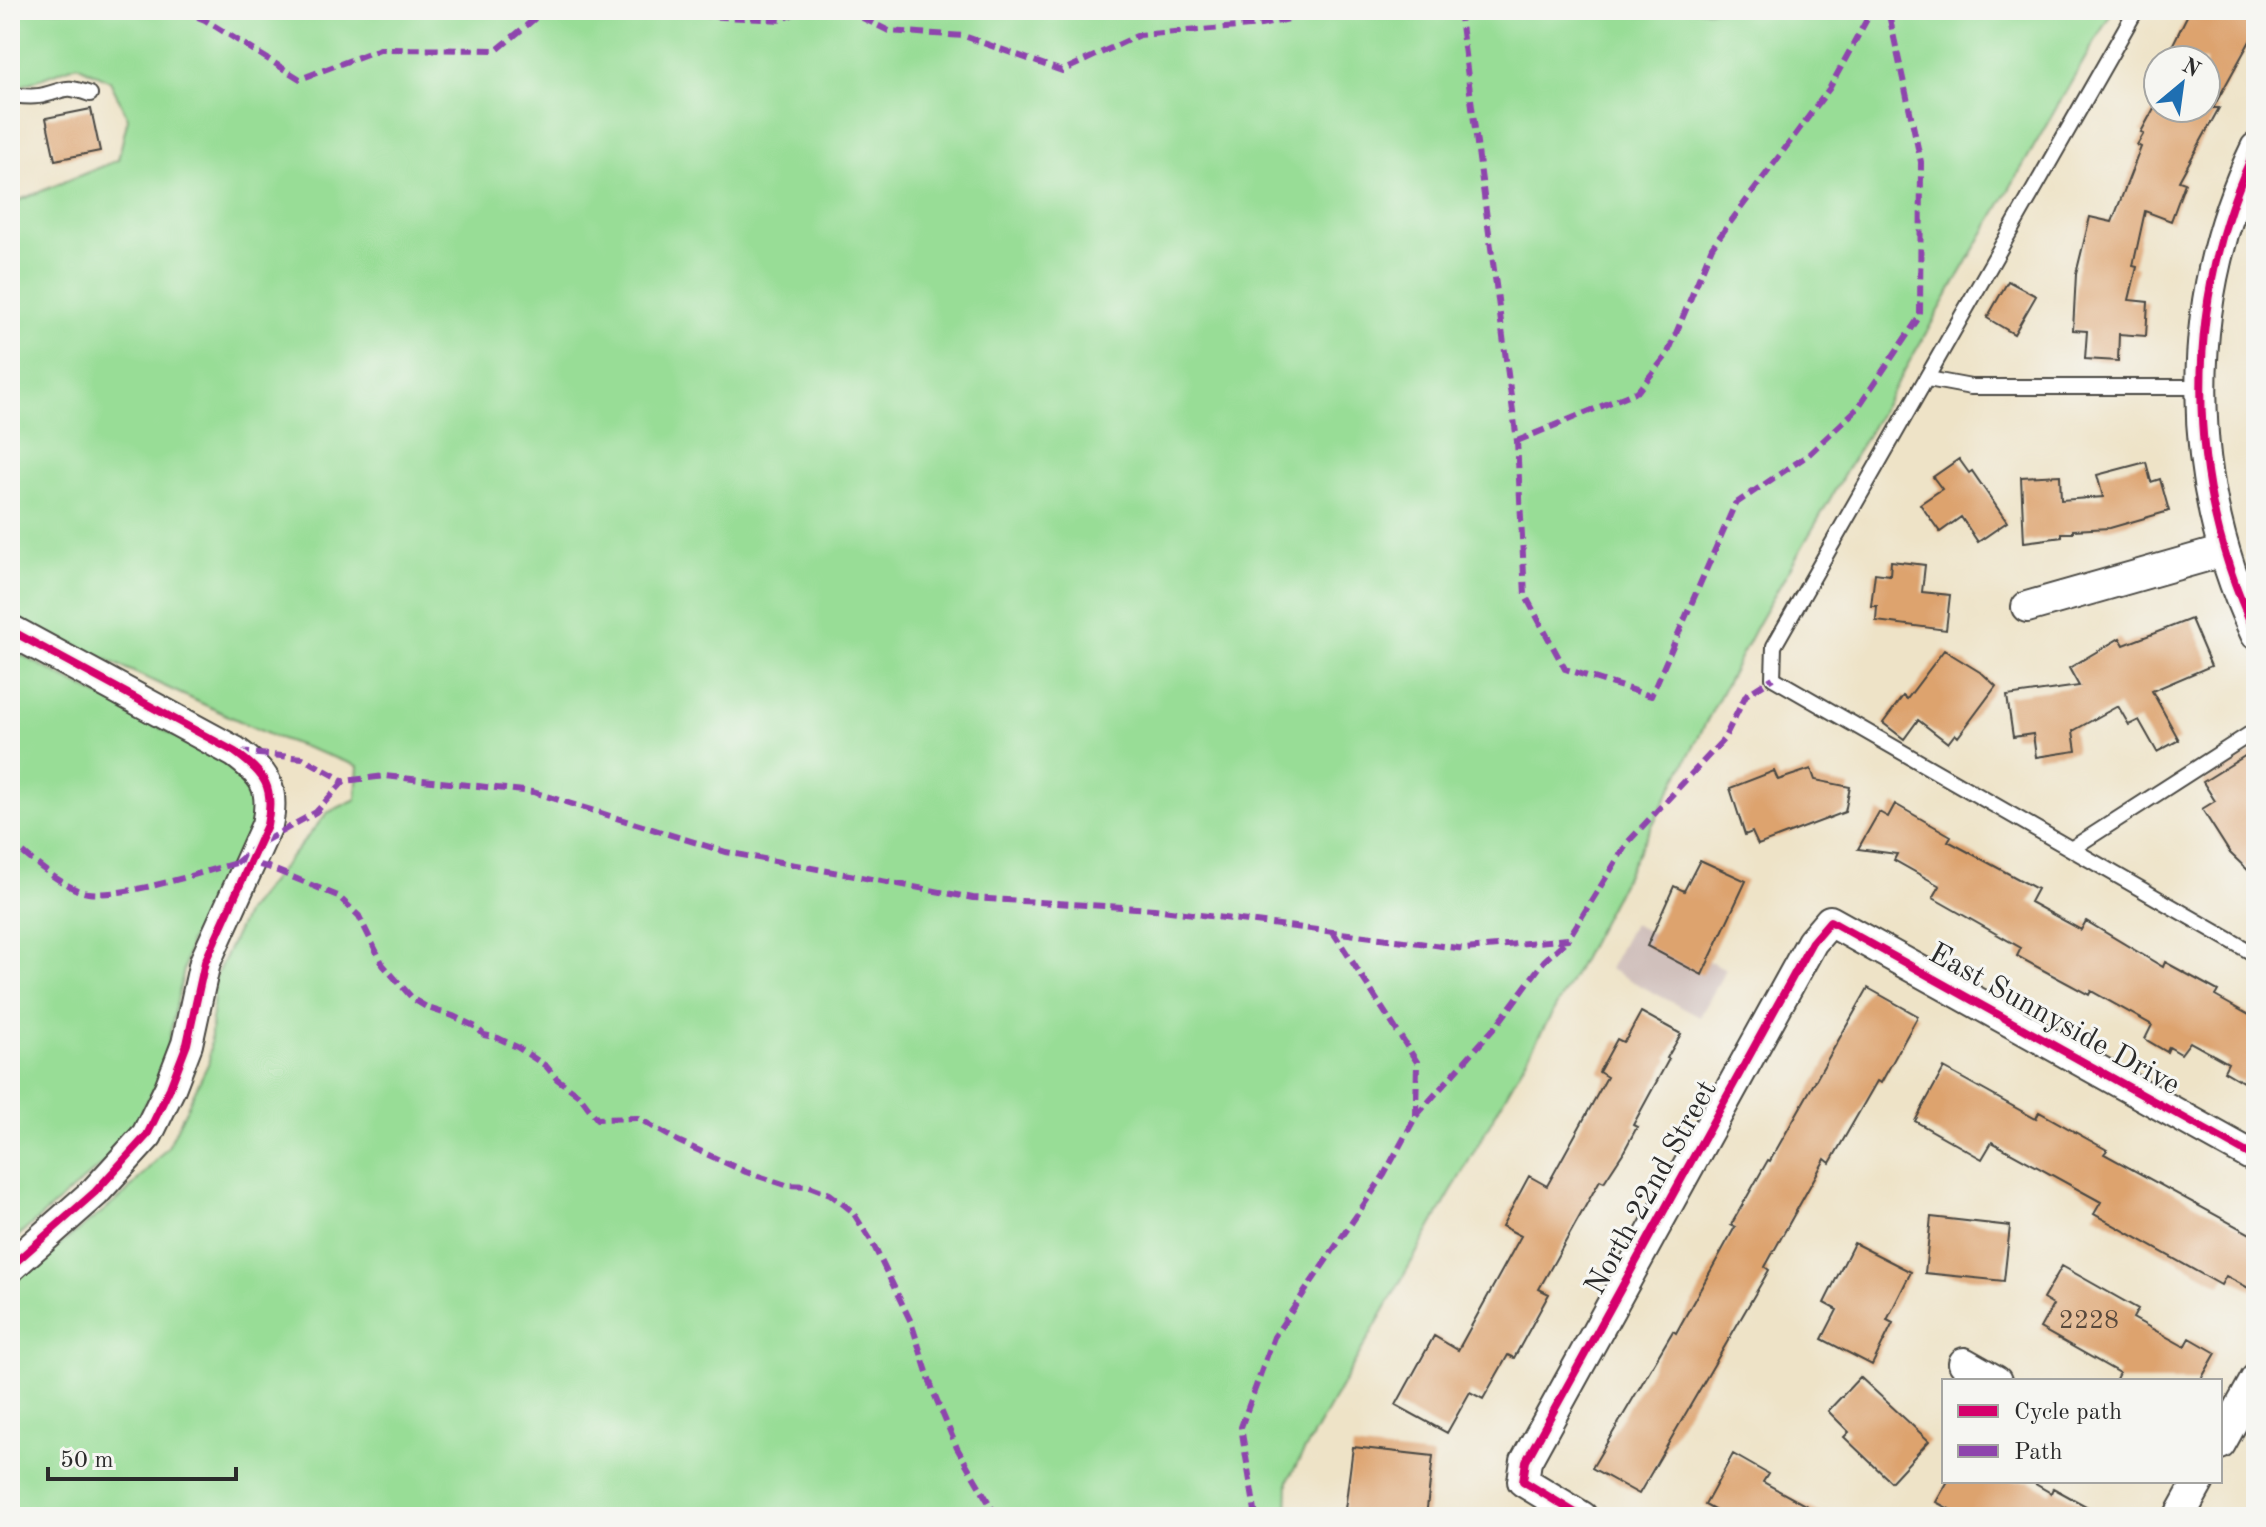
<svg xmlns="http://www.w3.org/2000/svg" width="2266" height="1527" viewBox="0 0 2266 1527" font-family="'Old Standard TT',serif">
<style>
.industrial{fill:#d0c0bc}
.green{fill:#98dd96;stroke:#628460;stroke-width:2}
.building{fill:#dda36e}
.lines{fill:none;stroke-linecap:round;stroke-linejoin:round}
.service-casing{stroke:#484742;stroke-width:18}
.minor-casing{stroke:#484742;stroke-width:34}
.service{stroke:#fff;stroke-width:14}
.minor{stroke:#fff;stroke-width:30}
.quiet{stroke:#8e44ad;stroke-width:6;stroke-dasharray:12 6;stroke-linecap:butt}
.cycleway-casing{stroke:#f6f6f2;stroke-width:13}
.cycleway{stroke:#d6006c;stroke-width:8}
.labels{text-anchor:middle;stroke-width:6;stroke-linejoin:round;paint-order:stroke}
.number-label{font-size:26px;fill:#58493c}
.street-label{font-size:30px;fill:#2b2b2b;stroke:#f6f6f2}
</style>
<rect width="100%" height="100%" fill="#f6f6f2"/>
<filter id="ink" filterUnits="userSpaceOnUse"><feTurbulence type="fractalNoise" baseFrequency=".0125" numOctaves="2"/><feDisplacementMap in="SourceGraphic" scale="16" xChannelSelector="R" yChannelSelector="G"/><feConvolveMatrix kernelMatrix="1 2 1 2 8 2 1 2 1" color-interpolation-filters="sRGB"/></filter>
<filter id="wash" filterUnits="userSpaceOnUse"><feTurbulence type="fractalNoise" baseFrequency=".006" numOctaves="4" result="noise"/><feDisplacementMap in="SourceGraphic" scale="32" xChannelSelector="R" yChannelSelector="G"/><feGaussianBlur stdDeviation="1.8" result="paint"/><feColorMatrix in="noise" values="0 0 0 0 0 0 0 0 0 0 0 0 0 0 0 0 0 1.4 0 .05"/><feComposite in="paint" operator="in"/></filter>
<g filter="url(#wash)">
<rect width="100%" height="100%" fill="#eee3c7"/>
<!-- industrial -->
<path class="industrial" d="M 1633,924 L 1726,969 L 1700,1017 L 1609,969 Z"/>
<!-- green -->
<path class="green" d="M 10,10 L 2113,10 L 1757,625 L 1575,973 L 1288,1480 L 1287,1517 L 10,1517 L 10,1284 L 125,1194 L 168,1147 L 209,1062 L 215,978 L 246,912 L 327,813 L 356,799 L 358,766 L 270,735 L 10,615 L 10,204 L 118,160 L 128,118 L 110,81 L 77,65 L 19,87 L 10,87 Z
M 10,649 L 232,766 L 256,791 L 251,837 L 190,941 L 161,1077 L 121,1148 L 10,1243 Z"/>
<g id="blocks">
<!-- building -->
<path class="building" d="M 2190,10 L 2256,10 L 2256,30 L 2213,108 L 2219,108 L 2179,181 L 2185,183 L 2171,221 L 2145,211 L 2133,266 L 2137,267 L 2129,300 L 2148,302 L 2146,336 L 2119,334 L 2118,361 L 2085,359 L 2087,331 L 2073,330 L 2076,274 L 2090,217 L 2112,222 L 2141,147 L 2137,145 L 2144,133 L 2141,132 L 2154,108 L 2206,108 L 2206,60 L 2192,60 L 2171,48 Z
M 91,109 L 100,151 L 55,160 L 46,118 Z
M 2008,281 L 2036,296 L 2014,334 L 1987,318 Z
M 1959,459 L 1969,473 L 1972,471 L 2007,522 L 1978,542 L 1961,517 L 1940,532 L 1920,504 L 1942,489 L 1933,477 Z
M 2146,462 L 2151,482 L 2160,479 L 2169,511 L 2110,528 L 2073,530 L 2073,533 L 2062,533 L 2062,537 L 2024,542 L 2021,477 L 2060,475 L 2061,500 L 2103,497 L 2097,475 Z
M 1891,561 L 1925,565 L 1922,592 L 1950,595 L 1946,630 L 1876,621 L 1877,606 L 1871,606 L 1875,573 L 1890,575 Z
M 2191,619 L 2211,666 L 2152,691 L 2179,740 L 2157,752 L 2139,720 L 2129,725 L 2118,706 L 2073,731 L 2076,751 L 2036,757 L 2033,734 L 2013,737 L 2007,696 L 2079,686 L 2069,668 L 2120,638 L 2124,645 Z
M 1944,650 L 1983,674 L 1996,686 L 1958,737 L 1955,734 L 1948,743 L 1918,720 L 1904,739 L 1883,723 L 1903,696 L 1907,699 Z
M 2256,749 L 2256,878 L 2230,853 L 2202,809 L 2215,801 L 2203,782 Z
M 1811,769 L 1815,780 L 1850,787 L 1845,812 L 1758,845 L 1752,832 L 1745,835 L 1730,788 L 1774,771 L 1778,780 Z
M 1895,804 L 1951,836 L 1948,841 L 2037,889 L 2030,902 L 2081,930 L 2086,921 L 2163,967 L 2165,962 L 2218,991 L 2215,996 L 2256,1019 L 2256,1078 L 2247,1073 L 2243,1082 L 2224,1071 L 2228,1063 L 2190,1042 L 2181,1054 L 2169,1047 L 2167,1052 L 2145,1039 L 2152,1025 L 2091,991 L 2089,995 L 2017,956 L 2021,948 L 1933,898 L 1940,886 L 1894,860 L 1897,854 L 1858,849 L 1879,812 L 1888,817 Z
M 1700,860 L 1746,881 L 1702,975 L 1647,946 L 1674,886 L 1684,891 Z
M 1868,988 L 1918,1016 L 1881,1083 L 1877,1081 L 1830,1163 L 1825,1159 L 1765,1267 L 1769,1270 L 1639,1494 L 1592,1468 L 1673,1331 L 1676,1333 L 1735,1227 L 1731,1225 L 1768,1160 L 1770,1161 Z
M 1641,1012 L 1681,1034 L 1667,1058 L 1669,1059 L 1633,1125 L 1637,1127 L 1623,1153 L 1604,1182 L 1600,1180 L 1539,1289 L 1549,1294 L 1514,1358 L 1508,1355 L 1483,1399 L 1470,1392 L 1447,1433 L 1396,1405 L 1434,1336 L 1458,1350 L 1521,1236 L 1502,1226 L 1529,1176 L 1547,1186 L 1607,1077 L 1599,1072 L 1617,1039 L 1623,1042 L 1627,1038 Z
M 1944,1068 L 2036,1119 L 2039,1112 L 2107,1150 L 2104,1154 L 2256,1237 L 2256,1292 L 2226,1276 L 2221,1285 L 2094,1214 L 2101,1202 L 1992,1142 L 1982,1159 L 1915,1121 Z
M 1931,1217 L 2010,1226 L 2004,1281 L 1925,1273 Z
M 1854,1243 L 1911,1272 L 1887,1320 L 1893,1323 L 1872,1365 L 1822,1339 L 1837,1310 L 1824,1303 Z
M 2062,1266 L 2138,1309 L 2133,1318 L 2185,1347 L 2190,1338 L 2216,1353 L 2200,1381 L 2115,1381 L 2119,1373 L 2040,1328 L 2053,1305 L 2043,1299 Z
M 1860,1377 L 1929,1441 L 1891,1482 L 1844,1437 L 1849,1432 L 1828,1411 Z
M 1353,1447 L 1433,1456 L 1426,1517 L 1344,1517 Z
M 1733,1454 L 1768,1474 L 1763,1482 L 1827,1517 L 1727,1517 L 1705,1505 Z
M 1948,1481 L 2030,1481 L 2051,1493 L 2053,1488 L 2106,1517 L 1964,1517 L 1936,1502 Z"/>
</g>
</g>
<g filter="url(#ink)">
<use href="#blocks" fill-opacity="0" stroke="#484742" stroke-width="2"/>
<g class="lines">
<defs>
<path id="service" d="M 2136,10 L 1774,646 L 1773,678 L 2256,955
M 10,95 C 21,96 34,98 44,95 C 69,89 63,85 90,94
M 1928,379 L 1971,387 L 2201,387
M 2071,849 L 2256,730"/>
<path id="minor" d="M 2256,148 C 2182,301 2184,481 2256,634
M 2027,607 L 2224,551
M 10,630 L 235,752 C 265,774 275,787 267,825 L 205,962 L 187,1044 L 170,1088 L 147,1135 L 95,1192 L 10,1267
M 1964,1363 L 1996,1381
M 2220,1444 L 2256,1379
M 1582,1517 L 1523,1481 L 1526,1461 L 1812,942 L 1830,921 L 2256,1158
M 2179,1517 L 2199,1481"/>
</defs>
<!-- service casing -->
<use href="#service" class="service-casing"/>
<!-- minor casing -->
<use href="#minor" class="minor-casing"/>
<!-- service -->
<use href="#service" class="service"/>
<!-- minor -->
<use href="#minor" class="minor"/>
<!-- quiet -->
<path class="quiet" d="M 181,10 L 205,20 L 300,79 L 380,49 L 497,50 L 545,10
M 589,10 L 781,20 L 802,10
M 846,10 L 889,31 L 964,36 L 1062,71 L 1139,35 L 1261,25 L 1333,10
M 1459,10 L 1517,441 L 1525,595 L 1565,669 L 1651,696 L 1735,504 L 1808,455 L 1857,409 L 1920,316 L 1921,162 L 1888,10
M 1517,441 L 1638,391 L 1667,355 L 1712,247 L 1829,89 L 1872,10
M 238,752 L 303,758 L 344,781
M 10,841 C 26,856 67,891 88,893 C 123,898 199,873 236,863 L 250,863 L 268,867 L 338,896 L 359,916 L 383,965 L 413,999 L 428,1008 L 453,1016 L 476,1027 L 484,1035 L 498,1038 L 517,1047 L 546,1066 L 557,1079 L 579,1095 L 597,1119 L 638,1118 L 678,1141 L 746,1172 L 786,1185 L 809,1186 L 830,1194 L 852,1211 L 872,1242 L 911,1322 L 933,1391 L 957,1448 L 997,1517
M 236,863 L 256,846 L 316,812 L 344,781 L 385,776 L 533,792 L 726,852 L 973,898 L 1154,909 L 1466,949 L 1568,939 L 1628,842 L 1724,739 L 1746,695 L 1773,678
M 1416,1116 L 1497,1025 L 1544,961 L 1568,939
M 1256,1517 L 1241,1427 L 1274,1337 L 1384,1175 L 1416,1116 L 1417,1062 L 1333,932"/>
<defs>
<path id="cycleway" d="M 2256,148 C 2182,301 2184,481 2256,634
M 10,630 L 235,752 C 265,774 275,787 267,825 L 205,962 L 187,1044 L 170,1088 L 147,1135 L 95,1192 L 10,1267
M 1582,1517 L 1523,1481 L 1526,1461 L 1812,942 L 1830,921 L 2256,1158"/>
</defs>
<!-- cycleway casing -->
<use href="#cycleway" class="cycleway-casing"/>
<!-- cycleway -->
<use href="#cycleway" class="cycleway"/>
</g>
</g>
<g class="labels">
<!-- number labels -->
<g class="number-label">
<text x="2089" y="1328">2228</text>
</g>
<!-- street labels -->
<g class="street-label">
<text transform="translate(2055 1018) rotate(29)" y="10">East Sunnyside Drive</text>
<text transform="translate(1650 1187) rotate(-61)" y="10">North 22nd Street</text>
</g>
</g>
<!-- margin -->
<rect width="2266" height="1527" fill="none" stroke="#f6f6f2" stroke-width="40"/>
<!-- legend -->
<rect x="1942" y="1379" width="280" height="104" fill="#f6f6f2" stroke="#a5a5a2" stroke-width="2"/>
<rect x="1958" y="1405" width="40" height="12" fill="#d6006c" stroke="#a5a5a2" stroke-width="2"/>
<text x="2014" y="1419" font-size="24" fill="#2b2b2b">Cycle path</text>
<rect x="1958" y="1445" width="40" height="12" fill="#8e44ad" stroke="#a5a5a2" stroke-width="2"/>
<text x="2014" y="1459" font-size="24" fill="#2b2b2b">Path</text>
<!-- north arrow -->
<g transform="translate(2182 84) rotate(29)"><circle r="38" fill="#f6f6f2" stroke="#a5a5a2" stroke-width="2"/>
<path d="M0-6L14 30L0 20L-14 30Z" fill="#1f6fb2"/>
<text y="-12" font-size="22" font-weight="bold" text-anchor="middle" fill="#2b2b2b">N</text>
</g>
<!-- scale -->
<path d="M48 1467v12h188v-12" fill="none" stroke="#2b2b2b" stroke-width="4"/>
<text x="60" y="1467" font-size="24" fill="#2b2b2b" stroke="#f6f6f2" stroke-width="6" paint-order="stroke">50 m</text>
</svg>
